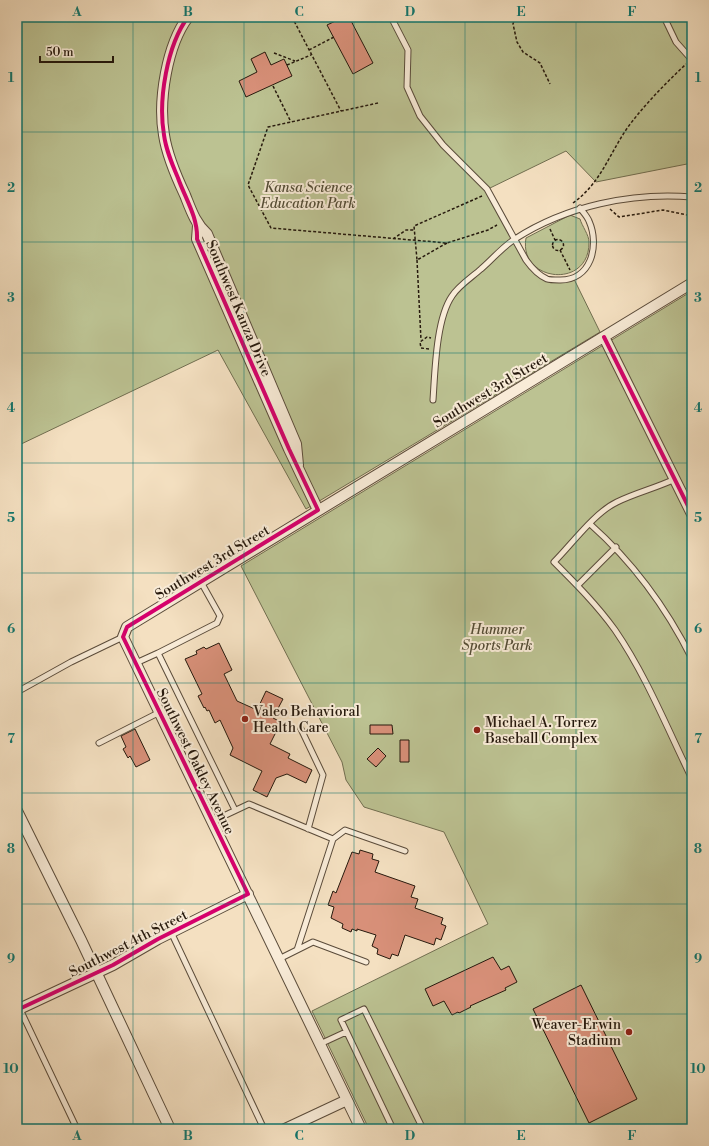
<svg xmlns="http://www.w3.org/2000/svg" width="709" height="1146" viewBox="0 0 709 1146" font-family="'Libre Bodoni',serif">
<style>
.green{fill:#bcc292;stroke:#716e50}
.building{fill:#d89079;stroke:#26190d}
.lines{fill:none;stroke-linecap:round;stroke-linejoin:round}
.service-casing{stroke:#5a4b3a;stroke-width:7}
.minor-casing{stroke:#5a4b3a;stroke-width:12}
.path{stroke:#26190d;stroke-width:1.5;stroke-dasharray:3 2;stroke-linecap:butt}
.service{stroke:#f8ebd7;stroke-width:5}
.minor{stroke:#f8ebd7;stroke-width:10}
.cycleway-casing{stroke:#f8ebd7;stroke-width:6}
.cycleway{stroke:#d6006c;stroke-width:4}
.grid{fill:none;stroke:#0f766e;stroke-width:1;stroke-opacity:0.55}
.poi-dot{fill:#8f2418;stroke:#f8ebd7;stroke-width:1.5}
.labels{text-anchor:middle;stroke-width:4;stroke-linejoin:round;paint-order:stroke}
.park-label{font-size:14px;font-style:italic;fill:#534c35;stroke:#f8ebd7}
.street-label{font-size:14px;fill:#26190d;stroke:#f8ebd7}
.poi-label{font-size:14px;fill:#26190d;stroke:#f8ebd7;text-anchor:start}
.neatline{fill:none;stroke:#0f766e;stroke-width:1.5}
.grid-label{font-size:13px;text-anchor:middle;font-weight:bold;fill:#0f766e}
</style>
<rect width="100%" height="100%" fill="#f4e0c1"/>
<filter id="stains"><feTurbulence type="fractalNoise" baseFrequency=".005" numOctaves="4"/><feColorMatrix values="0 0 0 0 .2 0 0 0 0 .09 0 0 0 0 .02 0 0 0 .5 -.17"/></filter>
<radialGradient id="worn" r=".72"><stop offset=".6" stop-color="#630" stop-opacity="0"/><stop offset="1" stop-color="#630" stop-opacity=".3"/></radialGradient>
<!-- green -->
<path class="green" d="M 17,17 L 692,17 L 692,163 L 596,182 L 566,151 L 488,189 L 526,260 L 547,279 L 574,279 L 600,332 L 306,509 L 218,350 L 17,446 Z
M 570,215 L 580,219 C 582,226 589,235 589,242 C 590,290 518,282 526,238 Z
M 692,291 L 692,1129 L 369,1129 L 312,1011 L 488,924 L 444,832 L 364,807 L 346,780 L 342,762 L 241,566 Z"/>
<!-- building -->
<path class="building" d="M 344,17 L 349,17 L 373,63 L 353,74 L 327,25 Z
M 265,52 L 271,65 L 284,59 L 292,76 L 246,97 L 239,81 L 257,72 L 251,59 Z
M 219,643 L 232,670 L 224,674 L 237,701 L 257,710 L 266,691 L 283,699 L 273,718 L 281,722 L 270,744 L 290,754 L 288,758 L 312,770 L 306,783 L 287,774 L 276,778 L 267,797 L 253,790 L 262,771 L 230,755 L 233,748 L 220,720 L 215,723 L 209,710 L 207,711 L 205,707 L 204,708 L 198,696 L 202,694 L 185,659 L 197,654 L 196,651 L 204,647 L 206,649 Z
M 370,725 L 392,725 L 393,734 L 370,734 Z
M 135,729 L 150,760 L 136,767 L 130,756 L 128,758 L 123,749 L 126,747 L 121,736 Z
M 400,740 L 409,740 L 409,762 L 400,762 Z
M 378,748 L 386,756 L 376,767 L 367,759 Z
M 360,850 L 373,854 L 372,859 L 379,861 L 375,872 L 415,886 L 411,897 L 418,899 L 415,908 L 443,918 L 441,924 L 446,926 L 441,940 L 436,938 L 434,945 L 405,935 L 398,956 L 392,954 L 390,959 L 377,954 L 378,949 L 372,946 L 376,935 L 357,929 L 357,931 L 352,929 L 351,932 L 342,928 L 343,924 L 331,918 L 334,907 L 328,905 L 333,891 L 336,893 L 352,852 L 359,854 Z
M 493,957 L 501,970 L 509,966 L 517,982 L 505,988 L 506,990 L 470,1006 L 471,1007 L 459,1013 L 458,1012 L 452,1015 L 444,1001 L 433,1006 L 425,989 Z
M 581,985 L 637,1099 L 589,1123 L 533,1009 Z"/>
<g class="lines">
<defs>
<path id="service" d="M 391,17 L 408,50 L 407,87 L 420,116 L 443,145 L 487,189 L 526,260 C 531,267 538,275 547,279 C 550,280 555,280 559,280 C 591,281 600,246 589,221 C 587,216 583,212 580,208
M 664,17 L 676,42 L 692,60
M 433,400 C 435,372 436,319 452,296 C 458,286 472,277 481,269 C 492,260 502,247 515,239 C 566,206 632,192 692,197
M 675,479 C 656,488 635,493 617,502 C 594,513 572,544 554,562 C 576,584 597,605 615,630 C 646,675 668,730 692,779
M 590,524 C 634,563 666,607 692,659
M 578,585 L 616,547
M 158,653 L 217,623 L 220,616 L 201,582
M 136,663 L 158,653 L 235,810
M 17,692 L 71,662 L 123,637
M 301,729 L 323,775 L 308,829
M 99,743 L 160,712
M 213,821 L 249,804 L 333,839
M 171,932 L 264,1129
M 297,950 L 333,839 L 345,830 L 405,851
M 279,959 L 313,942 L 366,962
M 17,1003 L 77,1129
M 320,1044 L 346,1032
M 393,1129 L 341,1020 L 364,1009 L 423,1129"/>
<path id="minor" d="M 188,17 C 167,45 158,100 164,135 C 167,155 176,176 185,195 C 191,210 195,223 207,234 L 296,444 L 298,465
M 198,226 L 197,239 L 289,449 L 318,510
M 604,337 L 692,514
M 17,811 L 81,940 L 170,1129
M 17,1010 L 113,965 L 158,939 L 248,894
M 285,1129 L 347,1100
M 361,1129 L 123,637 L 127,627 L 692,283"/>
</defs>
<!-- service casing -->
<use href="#service" class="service-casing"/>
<!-- minor casing -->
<use href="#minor" class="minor-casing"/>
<!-- path -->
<path class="path" d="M 292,17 L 341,111
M 515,17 L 513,24 L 517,42 L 523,52 L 540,63 L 550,84
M 309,50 L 334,37
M 274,53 L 295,61
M 287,65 L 311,55
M 273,86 L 291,122
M 378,103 L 268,127 L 248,185 L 271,228 L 447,243 L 488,230 L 497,225
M 573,203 C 601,183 609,154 628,127 C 645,104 665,84 686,64
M 610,209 L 619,217 L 663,210 L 692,216
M 550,229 L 555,240
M 393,239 L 406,230 L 415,230
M552.5 245a5.5 5.5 0 1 1 11 0a5.5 5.5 0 1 1-11 0Z
M 447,243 L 417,260 L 414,226 L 482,196
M 560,250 L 570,270
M 417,260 L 421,340
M 429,349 L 421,348 L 420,342 L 427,337 L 431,338"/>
<!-- service -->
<use href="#service" class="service"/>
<!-- minor -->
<use href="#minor" class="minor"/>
<defs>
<path id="cycleway" d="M 604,337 L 692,514
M 17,1010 L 113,965 L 158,939 L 248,894 L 123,637 L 127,627 L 318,510 L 289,449 L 197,239 C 198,217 185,198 178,178 C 172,164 166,150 164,135 C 158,100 167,45 188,17"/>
</defs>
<!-- cycleway casing -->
<use href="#cycleway" class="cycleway-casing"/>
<!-- cycleway -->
<use href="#cycleway" class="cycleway"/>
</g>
<!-- grid -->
<path class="grid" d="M 133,17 L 133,1129M 244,17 L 244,1129M 354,17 L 354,1129M 465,17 L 465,1129M 576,17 L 576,1129M 17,132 L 692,132M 17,242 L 692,242M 17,353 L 692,353M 17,463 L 692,463M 17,573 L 692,573M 17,683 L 692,683M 17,793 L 692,793M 17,904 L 692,904M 17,1014 L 692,1014"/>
<!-- markers -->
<g class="poi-dot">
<circle cx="245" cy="719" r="4"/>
<circle cx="477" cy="730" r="4"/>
<circle cx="629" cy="1032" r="4"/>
</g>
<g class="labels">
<!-- park labels -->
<g class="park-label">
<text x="308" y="192">Kansa Science<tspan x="308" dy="16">Education Park</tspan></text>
<text x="497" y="634">Hummer<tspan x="497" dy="16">Sports Park</tspan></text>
</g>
<!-- street labels -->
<g class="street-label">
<text transform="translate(239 308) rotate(67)" y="5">Southwest Kanza Drive</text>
<text transform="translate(490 390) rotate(-31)" y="5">Southwest 3rd Street</text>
<text transform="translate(212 562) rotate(-31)" y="5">Southwest 3rd Street</text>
<text transform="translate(196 761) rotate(64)" y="5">Southwest Oakley Avenue</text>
<text transform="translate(128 943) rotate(-27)" y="5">Southwest 4th Street</text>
</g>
<!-- poi labels -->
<g class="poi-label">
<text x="253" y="716">Valeo Behavioral<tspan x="253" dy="16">Health Care</tspan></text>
<text x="485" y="727">Michael A. Torrez<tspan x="485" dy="16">Baseball Complex</tspan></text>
<text x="621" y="1029" text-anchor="end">Weaver-Erwin<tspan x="621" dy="16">Stadium</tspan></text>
</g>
</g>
<!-- margin -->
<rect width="709" height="1146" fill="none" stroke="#f4e0c1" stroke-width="44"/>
<!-- scale -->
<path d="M40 56v6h73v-6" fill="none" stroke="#26190d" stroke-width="2"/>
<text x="46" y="56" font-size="12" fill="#26190d" stroke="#f8ebd7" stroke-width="3" paint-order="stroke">50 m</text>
<rect x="22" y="22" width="665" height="1102" class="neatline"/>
<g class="grid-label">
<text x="77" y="16">A</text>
<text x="188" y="16">B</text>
<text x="299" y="16">C</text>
<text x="410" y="16">D</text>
<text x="521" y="16">E</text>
<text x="632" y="16">F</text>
<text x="11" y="82">1</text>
<text x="698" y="82">1</text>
<text x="11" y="192">2</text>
<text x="698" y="192">2</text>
<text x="11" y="302">3</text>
<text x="698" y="302">3</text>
<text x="11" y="412">4</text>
<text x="698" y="412">4</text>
<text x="11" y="522">5</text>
<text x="698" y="522">5</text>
<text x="11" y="633">6</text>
<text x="698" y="633">6</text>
<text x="11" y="743">7</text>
<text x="698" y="743">7</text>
<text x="11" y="853">8</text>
<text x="698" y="853">8</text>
<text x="11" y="963">9</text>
<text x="698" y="963">9</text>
<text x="11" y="1073">10</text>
<text x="698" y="1073">10</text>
<text x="77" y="1140">A</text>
<text x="188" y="1140">B</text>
<text x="299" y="1140">C</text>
<text x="410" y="1140">D</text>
<text x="521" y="1140">E</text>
<text x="632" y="1140">F</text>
</g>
<rect width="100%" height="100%" filter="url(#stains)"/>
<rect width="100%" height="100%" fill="url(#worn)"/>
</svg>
